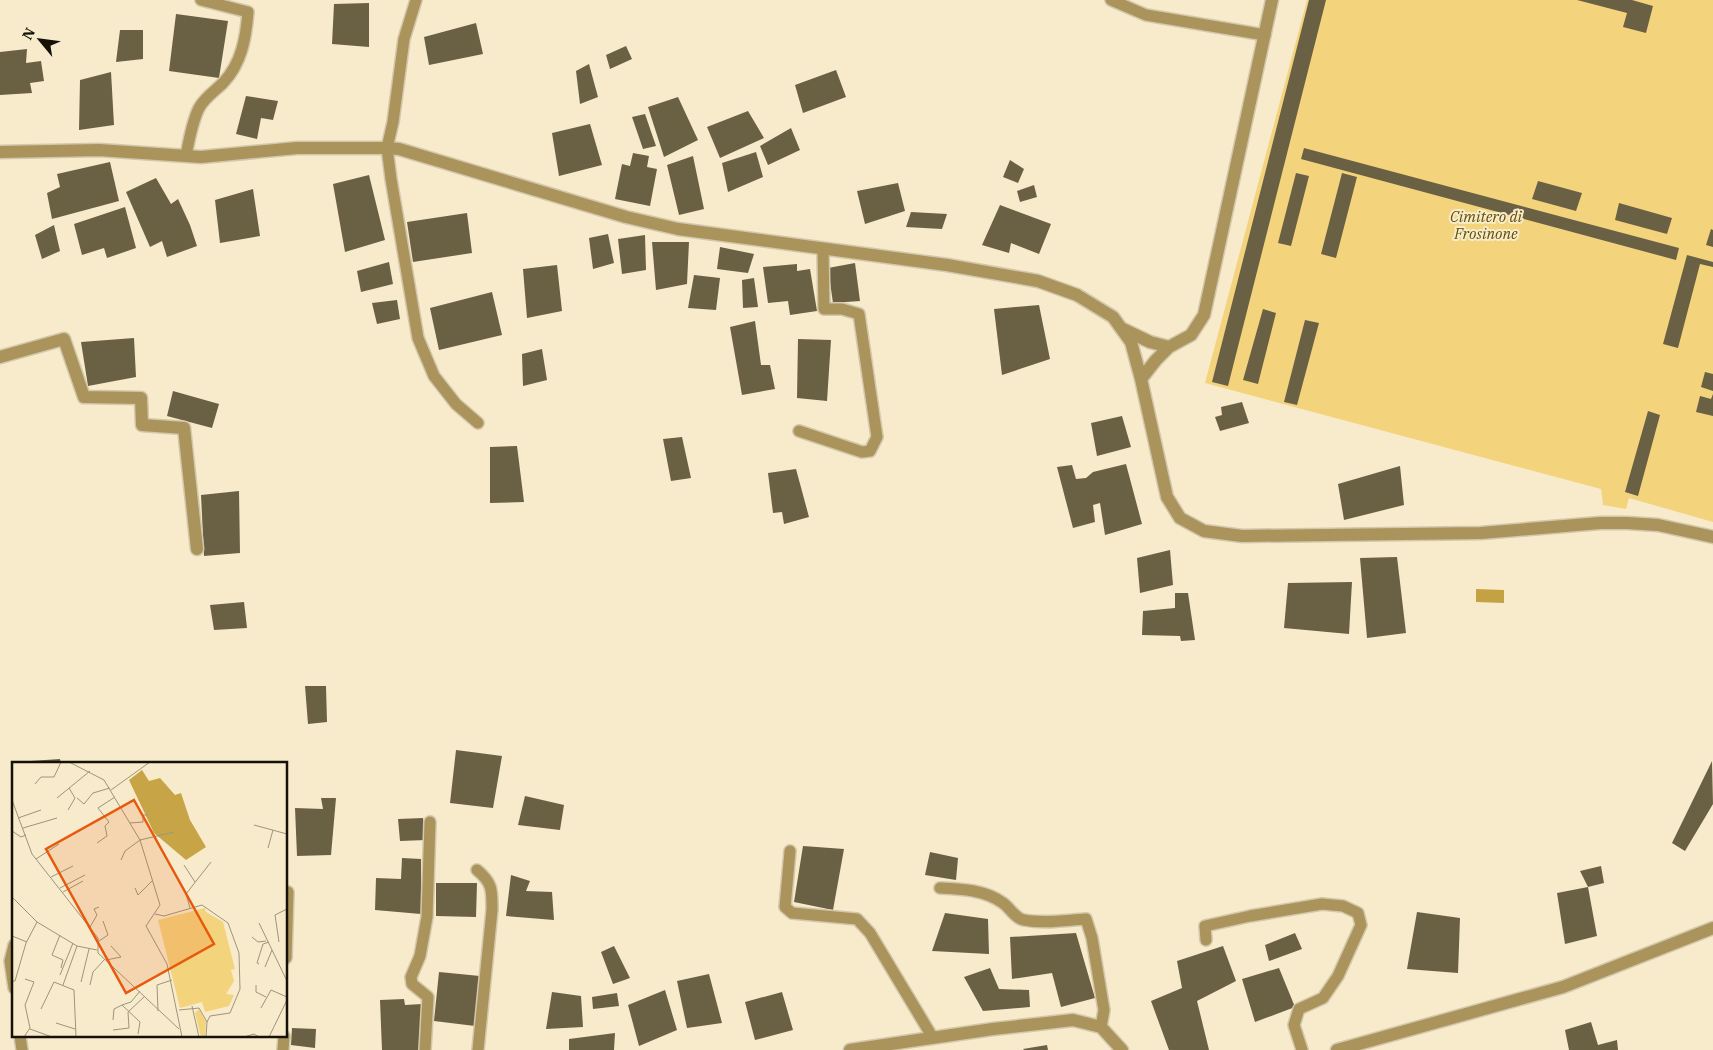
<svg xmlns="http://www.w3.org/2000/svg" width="1713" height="1050" viewBox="0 0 1713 1050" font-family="'IBM Plex Serif',serif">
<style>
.green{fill:#f4d37d}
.water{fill:#c4a243}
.building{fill:#6a6044}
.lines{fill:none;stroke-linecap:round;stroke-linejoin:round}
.lane-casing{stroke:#d3c8ac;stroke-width:14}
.street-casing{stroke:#d3c8ac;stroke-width:15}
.lane{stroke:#aa945b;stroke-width:11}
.street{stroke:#aa945b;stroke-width:12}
.labels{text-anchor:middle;stroke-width:4;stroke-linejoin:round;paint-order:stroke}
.park-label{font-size:15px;font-style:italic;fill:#654e00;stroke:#f7ebcc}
.inset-road{fill:none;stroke:#9d947d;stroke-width:1}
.view{fill:#e8590c;fill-opacity:0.15;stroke:#e8590c;stroke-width:2.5}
.inset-edge{fill:none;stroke:#151106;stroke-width:2.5}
</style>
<rect width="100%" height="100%" fill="#f7ebcc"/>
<!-- green -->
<path class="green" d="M 1307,0 L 1713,0 L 1713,522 L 1629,498 L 1626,509 L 1603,505 L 1601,489 L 1205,383 Z"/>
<!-- water -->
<path class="water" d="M 1476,589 L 1504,590 L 1504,603 L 1476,602 Z"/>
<!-- building -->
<path class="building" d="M 1309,0 L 1326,0 L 1228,386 L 1212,382 Z
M 1577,0 L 1632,0 L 1653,6 L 1646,33 L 1623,27 L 1627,13 Z
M 369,3 L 369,47 L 332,44 L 334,4 Z
M 176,14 L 228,21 L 219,78 L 169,71 Z
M 476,23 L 483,54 L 429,65 L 424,37 Z
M 120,30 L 143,30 L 143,59 L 116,62 Z
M 626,46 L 632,59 L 610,69 L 606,55 Z
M 27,49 L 26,63 L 41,61 L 44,81 L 30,83 L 32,93 L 0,95 L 0,52 Z
M 589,64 L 598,97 L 580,104 L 576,71 Z
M 836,70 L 846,97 L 803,113 L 795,85 Z
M 111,72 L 114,125 L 79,130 L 80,80 Z
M 246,96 L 278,101 L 273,120 L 261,118 L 257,139 L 236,134 Z
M 678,97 L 698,140 L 664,157 L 648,107 Z
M 748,111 L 764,138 L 720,158 L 707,127 Z
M 645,114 L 656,146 L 643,149 L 632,117 Z
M 590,124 L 602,165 L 559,176 L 552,133 Z
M 791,128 L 800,150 L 768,165 L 760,146 Z
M 1304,148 L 1679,248 L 1676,260 L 1301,159 Z
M 756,152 L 763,177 L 728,192 L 722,163 Z
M 633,153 L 649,156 L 647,167 L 657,169 L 650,206 L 615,199 L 622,164 L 630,166 Z
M 693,156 L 704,209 L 679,215 L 667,165 Z
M 1010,160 L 1024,169 L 1018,183 L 1003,177 Z
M 110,162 L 119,201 L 52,219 L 47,193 L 60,187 L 57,174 Z
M 1296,173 L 1309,176 L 1291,246 L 1278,243 Z
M 1342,173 L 1357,177 L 1336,258 L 1321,254 Z
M 369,175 L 385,240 L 345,252 L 333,184 Z
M 156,178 L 171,204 L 178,199 L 190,225 L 197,246 L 167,257 L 162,241 L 150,247 L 126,192 Z
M 1538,181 L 1582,193 L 1576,211 L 1532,199 Z
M 898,183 L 905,211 L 865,224 L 857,191 Z
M 1034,185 L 1037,197 L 1020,202 L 1017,191 Z
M 253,189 L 260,236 L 220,243 L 215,200 Z
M 1619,203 L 1672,218 L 1667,234 L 1615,220 Z
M 1000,205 L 1051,224 L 1039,254 L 1011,243 L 1009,253 L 982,245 Z
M 125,207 L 136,248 L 107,258 L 104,248 L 82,255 L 74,224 Z
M 911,212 L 947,214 L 942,229 L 906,227 Z
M 467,213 L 472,253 L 413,262 L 407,222 Z
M 54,225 L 60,251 L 42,259 L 35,235 Z
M 1711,229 L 1713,230 L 1713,247 L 1706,245 Z
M 608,234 L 614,263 L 593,269 L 589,238 Z
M 645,235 L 646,270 L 622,274 L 618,239 Z
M 652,242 L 689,242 L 687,284 L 656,290 Z
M 720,247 L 754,254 L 748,273 L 717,269 Z
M 1687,255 L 1713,262 L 1713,267 L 1700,264 L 1678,348 L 1663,344 Z
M 389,262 L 393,284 L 361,292 L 357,271 Z
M 855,263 L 860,301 L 833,303 L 828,268 Z
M 797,264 L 797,271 L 810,269 L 817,311 L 790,315 L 788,301 L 768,303 L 763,267 Z
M 557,265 L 562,311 L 527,318 L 523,269 Z
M 694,275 L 720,278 L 716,310 L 688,308 Z
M 754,278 L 758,307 L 743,308 L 742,280 Z
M 492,292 L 502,335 L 439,350 L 430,308 Z
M 397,300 L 400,319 L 377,324 L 372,303 Z
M 1039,305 L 1050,359 L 1002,375 L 994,309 Z
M 1263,309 L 1276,313 L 1258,384 L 1243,380 Z
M 1305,320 L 1319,323 L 1297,405 L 1284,402 Z
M 755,321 L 761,365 L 770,365 L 775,389 L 742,395 L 730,327 Z
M 134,338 L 136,377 L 88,386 L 81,342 Z
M 798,339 L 831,340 L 827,401 L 797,398 Z
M 542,349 L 547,380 L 523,386 L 522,354 Z
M 1705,372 L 1713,374 L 1713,391 L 1701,387 Z
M 173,391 L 219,404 L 212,428 L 167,416 Z
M 1713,394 L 1713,416 L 1696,412 L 1700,396 L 1711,399 Z
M 1242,402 L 1249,423 L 1220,431 L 1215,417 L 1222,415 L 1221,407 Z
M 1648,411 L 1660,415 L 1638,496 L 1625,492 Z
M 1122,416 L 1131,447 L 1097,456 L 1091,423 Z
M 682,437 L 691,478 L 671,481 L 663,439 Z
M 517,446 L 524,502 L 490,503 L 490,447 Z
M 1126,464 L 1142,524 L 1105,535 L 1100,503 L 1093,505 L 1095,522 L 1073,528 L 1057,467 L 1072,465 L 1076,479 L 1086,478 L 1093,472 Z
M 1400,466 L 1404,505 L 1344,520 L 1338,484 Z
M 796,469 L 809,517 L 784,524 L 782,512 L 773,513 L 768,473 Z
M 239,491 L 240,553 L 204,556 L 201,495 Z
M 1170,550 L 1173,585 L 1140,593 L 1137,558 Z
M 1397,557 L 1406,633 L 1367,638 L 1360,558 Z
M 1352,582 L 1349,634 L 1284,628 L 1288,583 Z
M 1175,593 L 1188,593 L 1195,640 L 1181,641 L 1180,636 L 1142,635 L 1143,611 L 1175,608 Z
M 244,602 L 247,628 L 214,630 L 210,605 Z
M 305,686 L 326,686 L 327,722 L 308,724 Z
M 456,750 L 502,756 L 493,808 L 450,803 Z
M 60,759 L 61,764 L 16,764 L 16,762 Z
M 1712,761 L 1713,804 L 1685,851 L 1672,843 Z
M 525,796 L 564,805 L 560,830 L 518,825 Z
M 321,798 L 336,798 L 331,855 L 297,856 L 295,808 L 323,809 Z
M 423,818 L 426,840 L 400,841 L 398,819 Z
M 803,846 L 844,849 L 833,910 L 794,902 Z
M 930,852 L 958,858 L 956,880 L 925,875 Z
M 402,858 L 421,859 L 421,914 L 375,910 L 376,878 L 401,879 Z
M 1601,866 L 1604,883 L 1588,887 L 1580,871 Z
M 511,875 L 530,881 L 526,891 L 552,892 L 554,920 L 506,916 Z
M 436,883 L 477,883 L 476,917 L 436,916 Z
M 1588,887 L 1597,936 L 1565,944 L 1557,893 Z
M 1417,912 L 1460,918 L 1458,973 L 1407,969 Z
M 945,913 L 988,919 L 989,954 L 932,951 Z
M 1076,933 L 1095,998 L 1061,1007 L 1052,973 L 1012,979 L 1010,937 Z
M 1295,933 L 1302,949 L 1269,961 L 1265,945 Z
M 614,946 L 630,978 L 613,984 L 601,952 Z
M 1223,946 L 1236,981 L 1197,1001 L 1209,1050 L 1169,1050 L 1151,1001 L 1182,988 L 1177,961 Z
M 990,968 L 999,989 L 1029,990 L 1030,1007 L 983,1011 L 964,977 Z
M 1279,968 L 1295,1007 L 1255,1022 L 1242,979 Z
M 439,972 L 480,976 L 475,1026 L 434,1021 Z
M 709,974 L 722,1023 L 687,1028 L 677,981 Z
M 665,990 L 677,1030 L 639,1046 L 628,1005 Z
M 552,992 L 581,996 L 583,1027 L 546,1029 Z
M 782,992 L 793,1030 L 755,1040 L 745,1002 Z
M 617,993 L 619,1006 L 593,1009 L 592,997 Z
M 404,999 L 405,1005 L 422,1004 L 423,1050 L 382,1050 L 380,1000 Z
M 1591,1022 L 1598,1045 L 1617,1040 L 1618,1050 L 1569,1050 L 1565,1030 Z
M 292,1028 L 316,1029 L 315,1048 L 291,1045 Z
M 615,1033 L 614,1050 L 569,1050 L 569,1039 Z
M 1047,1045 L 1048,1050 L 1024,1050 L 1023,1049 Z"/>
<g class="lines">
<defs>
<path id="lane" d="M 416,0 L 404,39 L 393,122 L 387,148 L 391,179 L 418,338 L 434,376 L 456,404 L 478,423
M 1111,0 L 1146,15 L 1265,35
M 186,156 C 189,140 192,122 199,108 C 205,97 215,91 223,83 C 242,63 246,37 248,12 L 201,0
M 799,431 L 862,452 L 870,451 L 877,437 L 859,314 L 842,309 L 824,309 L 823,249
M 790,851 L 785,907 L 792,913 L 857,919 L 870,933 L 933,1038
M 477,870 C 493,883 492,891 492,910 L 478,1050
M 940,888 C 963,889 985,890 1003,903 C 1010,908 1016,919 1024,920 C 1044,924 1067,920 1086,919 L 1092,938 L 1104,1010 L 1101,1027
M 1206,940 L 1205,926 L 1250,916 L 1322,904 L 1343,906 L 1358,913 L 1361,925 L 1338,976 L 1323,998 L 1299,1009 L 1294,1025 L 1302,1050
M 14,945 L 10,961 L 14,988
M 286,958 L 288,892
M 20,1036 L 22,1050
M 283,1050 L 284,1036
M 425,1050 L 428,997 L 412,984 L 411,977 L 420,956 L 427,917 L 430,822"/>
<path id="street" d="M 0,152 L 99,150 L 201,157 L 297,148 L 387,148 L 399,149 L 626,217 L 678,229 L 947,265 L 1038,281 L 1077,295 L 1113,317 L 1131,342 L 1141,379 L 1167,497 L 1180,518 L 1204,531 L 1242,536 L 1481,533 L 1600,523 L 1627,523 L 1658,525 L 1713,537
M 1123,329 L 1150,342 L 1169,347
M 0,357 L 64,339 L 84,397 L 141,398 L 142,425 L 184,428 L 197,549
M 1141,379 L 1156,360 L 1169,347 L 1191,335 L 1204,315 L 1272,0
M 850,1050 L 993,1029 L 1073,1020 L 1101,1027 L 1122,1050
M 1337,1050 L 1563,987 L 1713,928"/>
</defs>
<!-- lane casing -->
<use href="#lane" class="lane-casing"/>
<!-- street casing -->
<use href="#street" class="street-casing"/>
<!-- lane -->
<use href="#lane" class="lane"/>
<!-- street -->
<use href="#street" class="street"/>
</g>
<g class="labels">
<!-- park labels -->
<g class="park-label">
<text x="1486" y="222">Cimitero di<tspan x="1486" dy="17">Frosinone</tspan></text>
</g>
</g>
<!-- overview -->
<g transform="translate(12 762)">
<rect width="275" height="275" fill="#f7ebcc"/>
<path d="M 193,146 L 194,150 L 211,160 L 223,207 L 219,208 L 222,219 L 214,232 L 222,233 L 217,244 L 193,250 L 190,240 L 168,246 L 146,158 ZM 187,247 L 194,260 L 193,275 L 189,275 L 183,251 Z" fill="#f4d37d"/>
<path d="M 130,8 L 137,19 L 148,16 L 163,33 L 169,31 L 178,58 L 194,85 L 174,98 L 142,71 L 117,18 Z" fill="#c7a546"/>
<path class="inset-road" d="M 57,0 L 92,18 L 128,78 L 148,143 L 134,164 L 155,202 L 170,275M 23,22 L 29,15 L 42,15 L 49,0M 99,28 L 138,0M 45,36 L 78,9M 65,36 L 72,42 L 81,31 L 98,26M 0,38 L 20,92 L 86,176 L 86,191 L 167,267M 56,48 L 63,36 L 57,26M 6,56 L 29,48M 118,61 L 131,60 L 131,53 L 136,53M 242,63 L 275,72M 11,66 L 45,56M 0,69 L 9,75 L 14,73M 85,81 L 95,74 L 93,64 L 97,60 L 86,46 L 103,35M 256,86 L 261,68M 24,97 L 47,82M 109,98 L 113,89 L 128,78 L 162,70M 172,103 L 183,120M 39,115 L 61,104M 48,126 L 73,113M 123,126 L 126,133 L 140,119M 51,130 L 71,119M 0,135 L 25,160 L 65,184 L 85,188M 178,146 L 174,132 L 199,100M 143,152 L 152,154 L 190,143 L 216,161 L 227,191 L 228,227 L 218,251 L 198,254 L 195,260M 247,161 L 275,219M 78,165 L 85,153 L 82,147 L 87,145M 48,173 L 40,193 L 51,198 L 49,206M 0,174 L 15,180M 240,175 L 246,180 L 254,179M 87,179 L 96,173 L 91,159M 267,180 L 263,153 L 275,147M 94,198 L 109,195 L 99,184M 247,202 L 245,201 L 251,182 L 257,180M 253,205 L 260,188M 48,213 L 61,181M 0,219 L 3,219 L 14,181 L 25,160M 69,220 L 77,187M 51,223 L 65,184M 78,223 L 81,210 L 93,197M 244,223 L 244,230 L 254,235M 180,244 L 187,275M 249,246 L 259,228 L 275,235M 29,247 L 42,220 L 62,228 L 64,275M 167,248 L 187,246 L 195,260 L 194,275M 146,249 L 145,223 L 160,218M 101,258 L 102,247 L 110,243M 44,261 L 63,267M 18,267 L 40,275M 101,268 L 117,266 L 116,250 L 133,234M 126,272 L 128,260 L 110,243 L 119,240 L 128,229M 12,275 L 18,266 L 13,243 L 22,220 L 13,217M 232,275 L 242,272 L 247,275M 257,275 L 275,238"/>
<path class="view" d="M 122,38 L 202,182 L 114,231 L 34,87 Z"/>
<rect width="275" height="275" class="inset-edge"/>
</g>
<!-- north arrow -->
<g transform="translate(40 40) rotate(299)" stroke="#f7ebcc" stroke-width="4" paint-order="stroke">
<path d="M0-4L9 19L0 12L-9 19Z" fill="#151106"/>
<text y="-8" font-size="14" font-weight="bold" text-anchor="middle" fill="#151106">N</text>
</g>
</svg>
